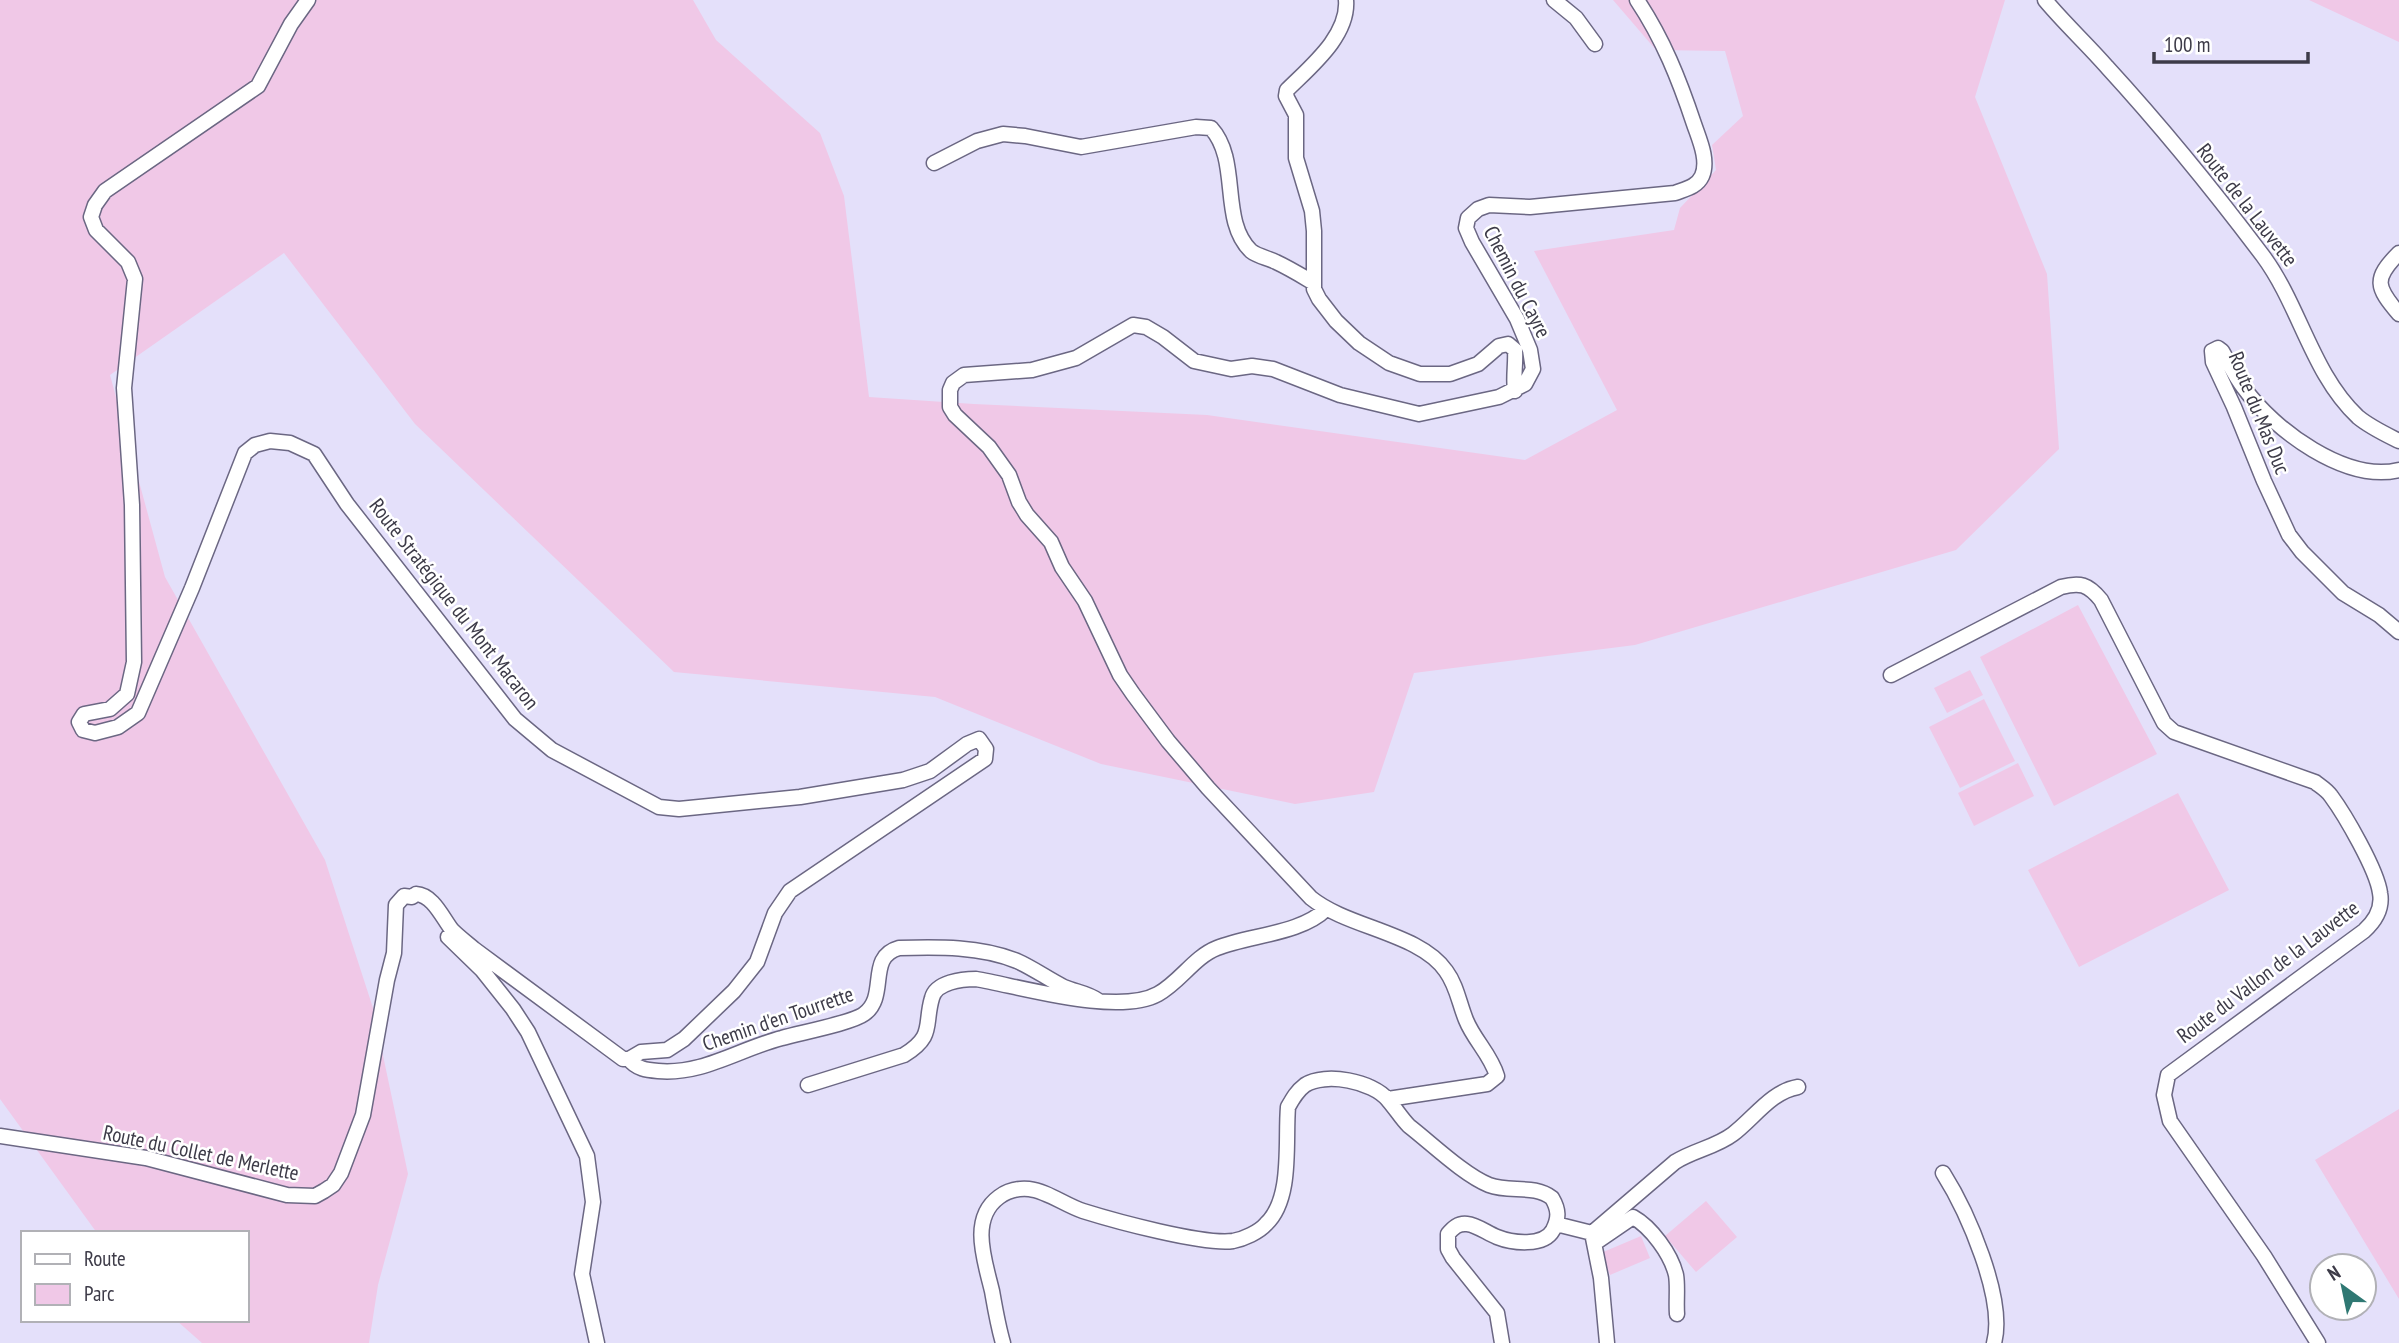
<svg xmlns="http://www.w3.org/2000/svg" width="2399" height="1343" viewBox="0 0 2399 1343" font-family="'PT Sans Narrow',sans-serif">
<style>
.green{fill:#f0c8e7}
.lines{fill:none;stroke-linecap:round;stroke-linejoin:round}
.minor-casing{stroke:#6b6783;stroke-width:17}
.minor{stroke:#fff;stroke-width:14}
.labels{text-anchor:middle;stroke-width:5;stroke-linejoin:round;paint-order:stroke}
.street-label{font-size:21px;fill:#3d3b48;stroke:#fff}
</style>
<rect width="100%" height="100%" fill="#e4e0fa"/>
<!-- green -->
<path class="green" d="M 0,0 L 693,0 L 716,40 L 820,133 L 844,196 L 869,397 L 974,404 L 1207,415 L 1525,460 L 1617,410 L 1534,251 L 1674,230 L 1680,208 L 1716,170 L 1712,145 L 1743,116 L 1725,51 L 1656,50 L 1613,0 L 2005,0 L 1975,97 L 2047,274 L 2059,449 L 1956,550 L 1635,645 L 1414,673 L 1374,792 L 1295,804 L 1101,764 L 935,697 L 674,672 L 415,424 L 284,253 L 110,375 L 165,577 L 325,860 L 373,1008 L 408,1174 L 378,1285 L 369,1343 L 202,1343 L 176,1320 L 247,1320 L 247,1233 L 97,1233 L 0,1099 Z
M 2309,0 L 2399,0 L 2399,42 Z
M 2078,605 L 2157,754 L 2054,806 L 1980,657 Z
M 1970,670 L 1983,695 L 1947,713 L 1934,688 Z
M 1984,699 L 2015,761 L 1960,788 L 1929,727 Z
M 2018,763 L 2034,796 L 1974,826 L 1958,793 Z
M 2178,793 L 2229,890 L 2079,967 L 2028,870 Z
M 2399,1109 L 2399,1299 L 2315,1160 Z
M 1706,1201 L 1737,1237 L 1696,1272 L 1665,1236 Z
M 1641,1236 L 1650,1258 L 1610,1275 L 1601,1253 Z"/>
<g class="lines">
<defs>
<path id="minor" d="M 308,0 L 291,24 L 258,86 L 105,191 L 95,205 L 91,217 L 96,230 L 128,262 L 135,279 L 124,388 L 132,505 L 134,662 L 127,694 L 110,709 L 84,714 L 79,722 L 83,730 L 95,733 L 118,727 L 138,713 L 192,588 L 245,453 L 255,445 L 270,441 L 290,443 L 314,454 L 347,504 L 515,719 L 552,750 L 659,807 L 679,809 L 800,797 L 903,780 L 930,771 L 967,744 L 979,739 L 986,749 L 985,759 L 790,891 L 775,913 L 757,962 L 734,991 L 684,1039 L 667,1050 L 641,1052 L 629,1059
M 1346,0 C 1349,36 1310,67 1287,90 L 1286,96 L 1296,115 L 1296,158 L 1312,211 L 1314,231 L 1314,289 L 1319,299 L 1336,321 L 1359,343 L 1389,363 L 1420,374 L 1450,374 L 1478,364 L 1499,346 L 1508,344 L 1515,350 C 1516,364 1513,377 1515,391
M 1554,0 L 1576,18 L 1595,44
M 2045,0 C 2065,24 2087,44 2107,67 C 2162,127 2214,191 2263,256 C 2300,306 2312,374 2358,417 C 2370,427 2385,434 2399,441
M 934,163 L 977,141 L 1003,134 L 1025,136 L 1081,147 L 1196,127 L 1211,128 C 1241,161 1219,220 1251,251 C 1257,256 1268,258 1276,262 C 1289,268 1302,276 1314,283
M 2399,253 C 2373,279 2376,287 2399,314
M 2399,470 C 2346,483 2274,430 2244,388 C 2235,377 2229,363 2222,351 L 2218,348 L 2212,351 L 2213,362 L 2234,407 L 2264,481 L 2289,535 L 2302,552 L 2343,593 L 2379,615 L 2399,632
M 1891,675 L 2061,587 C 2080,582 2088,584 2101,600 L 2164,723 L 2174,732 L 2315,782 C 2320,786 2327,790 2331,796 C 2345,815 2377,870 2380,893 C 2383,909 2375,921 2364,931 L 2168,1075 L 2164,1095 L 2170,1121 L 2264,1256 L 2318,1343
M 448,937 L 482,970 L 513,1009 L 528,1032 L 587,1156 L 593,1202 L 582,1274 L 597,1343
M 808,1085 L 904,1055 C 935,1036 924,1025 932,998 C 936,982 962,979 976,979 C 1022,987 1118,1016 1158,994 C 1180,982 1194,957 1217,948 C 1249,935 1301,934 1326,909
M 1388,1099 L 1487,1084 L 1497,1076 C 1491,1055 1474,1040 1466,1020 C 1459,1003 1457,986 1446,971 C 1420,933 1348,928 1311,898 L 1208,788 L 1168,741 L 1133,694 L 1120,675 L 1085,601 L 1062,567 L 1051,542 L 1027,515 L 1019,502 L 1009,475 L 989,447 L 955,415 L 950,407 L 950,390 L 953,383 L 964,375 L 1032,370 L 1076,358 L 1133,325 L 1146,327 L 1163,337 L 1194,361 L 1231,369 L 1252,366 L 1273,369 L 1340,395 L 1419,414 L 1499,397 L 1525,384 L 1533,369 L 1530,350 L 1517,319 L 1472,242 L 1466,228 L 1468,218 L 1478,209 L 1489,205 L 1530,207 L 1675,193 C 1685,189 1697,187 1702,176 C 1709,160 1699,139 1694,124 C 1679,79 1663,39 1637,0
M 0,1136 L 146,1158 L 287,1195 L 315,1196 L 324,1191 L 333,1185 L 341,1173 L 363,1115 L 387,980 L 394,953 L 396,905 L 404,896 L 412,897 L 416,894 C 433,895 442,917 452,930 C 459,937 467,943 474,949 L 623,1059 L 629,1059 C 636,1069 647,1070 658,1071 C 703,1075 739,1049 782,1038 C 799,1033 852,1023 864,1014 C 889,996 866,957 899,948 C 939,947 980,946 1017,961 C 1033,968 1048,979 1064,987 C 1076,992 1088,993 1099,1001
M 1943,1173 C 1967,1211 2006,1299 1994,1343
M 1556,1224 L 1592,1233 L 1601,1278 L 1607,1343
M 1592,1233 L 1675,1162 C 1694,1150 1716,1147 1733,1134 C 1754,1118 1772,1091 1798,1087
M 1595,1243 L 1633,1217 C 1651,1227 1671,1254 1676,1275 C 1678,1286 1676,1302 1677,1314
M 1003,1343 C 998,1326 995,1308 992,1291 C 985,1261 969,1219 999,1197 C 1007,1191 1018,1188 1029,1189 C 1047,1191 1065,1205 1083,1211 C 1115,1221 1203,1245 1233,1241 C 1244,1239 1259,1232 1266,1224 C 1293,1199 1285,1141 1288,1107 C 1293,1098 1297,1091 1305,1085 C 1325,1072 1373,1081 1388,1100 C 1396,1109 1401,1118 1409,1126 C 1431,1143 1464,1175 1489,1185 C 1510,1193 1534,1184 1552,1198 C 1559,1210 1559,1218 1553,1230 C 1544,1247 1512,1243 1497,1237 C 1487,1233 1477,1225 1467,1224 C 1458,1223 1453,1228 1448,1234 L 1448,1249 L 1453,1258 L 1497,1313 L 1502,1343"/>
</defs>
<!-- minor casing -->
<use href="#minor" class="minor-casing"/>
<!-- minor -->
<use href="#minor" class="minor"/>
</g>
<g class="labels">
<!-- street labels -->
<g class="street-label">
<text transform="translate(2247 205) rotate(52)" y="7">Route de la Lauvette</text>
<text transform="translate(1517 282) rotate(63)" y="7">Chemin du Cayre</text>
<text transform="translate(2259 413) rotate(68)" y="7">Route du Mas Duc</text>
<text transform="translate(454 604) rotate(52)" y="7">Route Stratégique du Mont Macaron</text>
<text transform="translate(2268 972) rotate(-37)" y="7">Route du Vallon de la Lauvette</text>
<text transform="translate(778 1019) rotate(-19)" y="7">Chemin d'en Tourrette</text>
<text transform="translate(201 1153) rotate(12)" y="7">Route du Collet de Merlette</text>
</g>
</g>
<!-- legend -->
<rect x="21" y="1231" width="228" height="91" fill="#ffffff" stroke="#b1b1b6" stroke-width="2"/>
<rect x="35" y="1254" width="35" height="10" fill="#ffffff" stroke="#b1b1b6" stroke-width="2"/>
<text x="84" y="1266" font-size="21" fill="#3d3b48">Route</text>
<rect x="35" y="1284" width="35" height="21" fill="#f0c8e7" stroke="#b1b1b6" stroke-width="2"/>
<text x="84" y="1301" font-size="21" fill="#3d3b48">Parc</text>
<!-- north arrow -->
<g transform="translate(2343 1287) rotate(327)"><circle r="33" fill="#ffffff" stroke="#b1b1b6" stroke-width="2"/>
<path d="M0-5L12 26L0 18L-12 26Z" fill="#2f7873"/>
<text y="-10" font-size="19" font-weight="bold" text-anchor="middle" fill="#3d3b48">N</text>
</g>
<!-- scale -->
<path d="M2154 52v10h154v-10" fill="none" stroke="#3d3b48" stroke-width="3.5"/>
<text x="2164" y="52" font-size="21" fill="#3d3b48" stroke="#ffffff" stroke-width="5" paint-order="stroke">100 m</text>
</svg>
